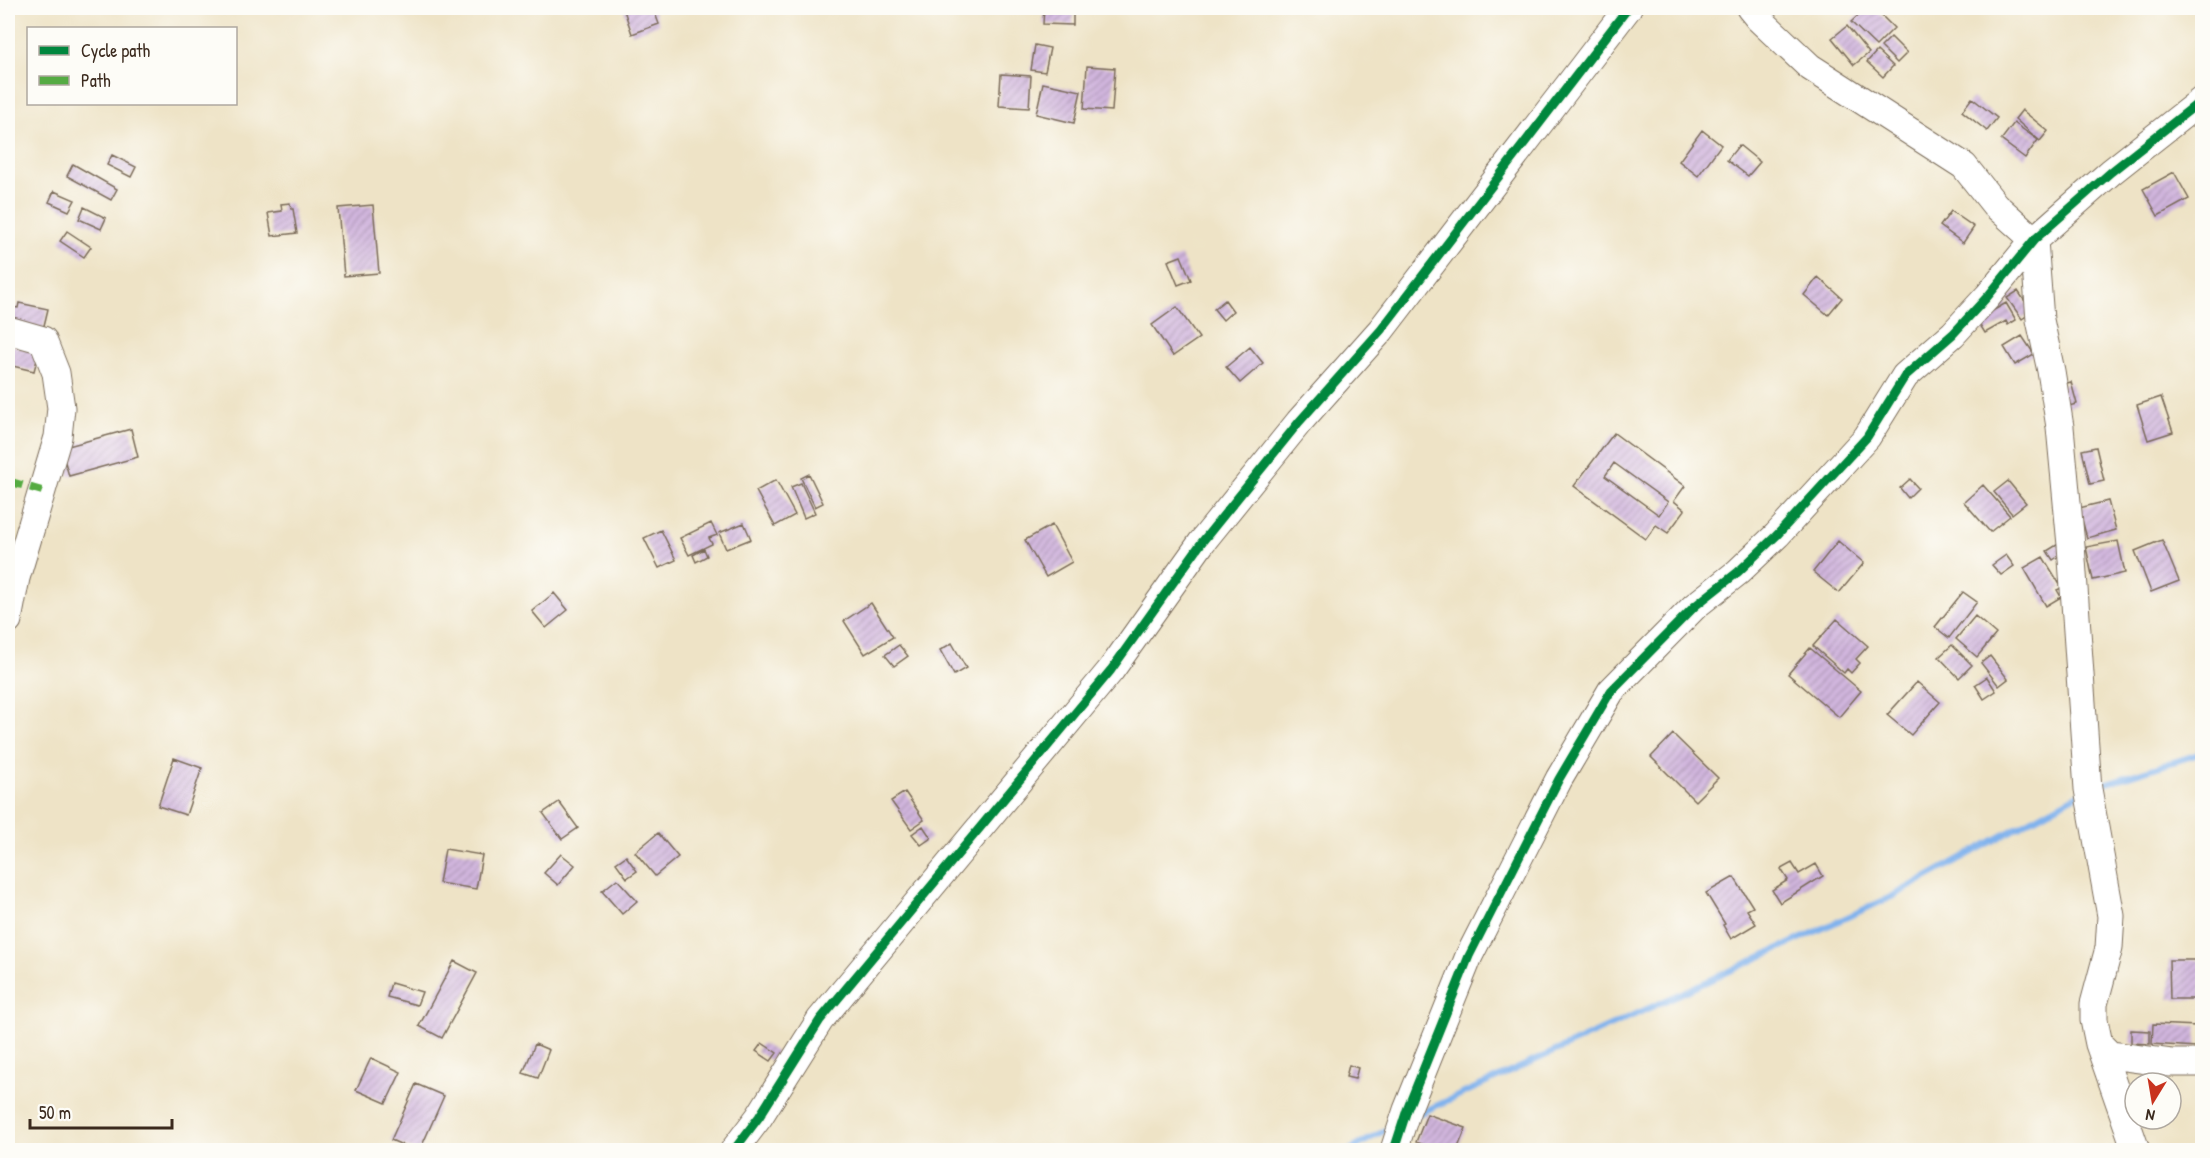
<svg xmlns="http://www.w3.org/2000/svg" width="2210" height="1158" viewBox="0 0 2210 1158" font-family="'Patrick Hand',sans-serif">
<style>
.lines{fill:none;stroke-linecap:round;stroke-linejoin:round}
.stream{stroke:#80b2ed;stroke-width:6}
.building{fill:url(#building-hatch);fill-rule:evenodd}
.minor-casing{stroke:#7a6b59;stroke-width:29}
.minor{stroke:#fff;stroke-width:27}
.quiet{stroke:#55ab43;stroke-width:8;stroke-dasharray:15 8;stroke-linecap:butt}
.cycleway-casing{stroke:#fdfcf7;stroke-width:13}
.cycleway{stroke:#00873e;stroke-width:9}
</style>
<defs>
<pattern id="building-hatch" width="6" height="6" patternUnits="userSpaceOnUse" patternTransform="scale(1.5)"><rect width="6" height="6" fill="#d1b6de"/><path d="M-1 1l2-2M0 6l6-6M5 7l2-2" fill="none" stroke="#ab94b3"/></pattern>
</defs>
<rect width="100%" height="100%" fill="#fdfcf7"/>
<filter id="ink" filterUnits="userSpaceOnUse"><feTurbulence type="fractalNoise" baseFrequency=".0167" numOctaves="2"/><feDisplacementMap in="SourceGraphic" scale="12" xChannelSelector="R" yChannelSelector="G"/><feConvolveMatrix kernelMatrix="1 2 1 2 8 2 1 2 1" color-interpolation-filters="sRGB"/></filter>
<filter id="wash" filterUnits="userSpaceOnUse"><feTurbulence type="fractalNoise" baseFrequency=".008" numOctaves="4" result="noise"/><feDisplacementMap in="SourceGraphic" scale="24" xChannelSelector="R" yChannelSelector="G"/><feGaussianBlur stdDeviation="1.35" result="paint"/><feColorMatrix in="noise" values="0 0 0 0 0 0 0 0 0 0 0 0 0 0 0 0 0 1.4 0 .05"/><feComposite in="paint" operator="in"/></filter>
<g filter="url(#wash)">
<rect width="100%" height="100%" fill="#eee3c6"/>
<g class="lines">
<!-- stream -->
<path class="stream" d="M 2094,787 L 2202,753
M 1414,1116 L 1891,897 L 2082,792
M 1350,1150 L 1391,1127"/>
</g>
<g id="blocks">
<!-- building -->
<path class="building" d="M 632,8 L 653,8 L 659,24 L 632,34 L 624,10 Z
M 1044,8 L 1073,8 L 1073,25 L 1043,24 Z
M 1866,8 L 1874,8 L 1894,28 L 1876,46 L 1851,22 Z
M 1847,26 L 1869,53 L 1854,65 L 1832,38 Z
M 1891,37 L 1907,53 L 1897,63 L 1881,47 Z
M 1035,45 L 1050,48 L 1045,72 L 1031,70 Z
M 1877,51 L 1893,66 L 1883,77 L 1867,62 Z
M 1087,66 L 1115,68 L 1112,111 L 1084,109 Z
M 1001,74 L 1031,76 L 1029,108 L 999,106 Z
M 1043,83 L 1081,91 L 1074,123 L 1036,114 Z
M 1972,98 L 1997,118 L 1987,131 L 1962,111 Z
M 2022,110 L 2048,131 L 2040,141 L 2015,119 Z
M 2014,123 L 2038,140 L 2025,158 L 2001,140 Z
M 1702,130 L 1721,145 L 1698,176 L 1679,161 Z
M 1739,145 L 1760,162 L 1748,176 L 1727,160 Z
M 112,155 L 136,167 L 131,177 L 107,165 Z
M 73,164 L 117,189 L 111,200 L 67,176 Z
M 2174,172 L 2189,199 L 2158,216 L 2143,189 Z
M 54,191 L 75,200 L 69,211 L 49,202 Z
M 290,203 L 291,209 L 293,209 L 297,233 L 272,236 L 268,213 L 282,211 L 281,204 Z
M 373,205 L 379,273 L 344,276 L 338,208 Z
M 84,207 L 106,218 L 101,229 L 79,219 Z
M 1951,211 L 1974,227 L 1963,243 L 1940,226 Z
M 67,231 L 91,247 L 84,257 L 60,241 Z
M 1181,256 L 1191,280 L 1178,285 L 1168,261 Z
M 1818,277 L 1842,298 L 1828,315 L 1804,295 Z
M 2018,291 L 2032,312 L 2022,319 L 2007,298 Z
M 1225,300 L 1233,311 L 1223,320 L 1214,309 Z
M 19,303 L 48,309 L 42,334 L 8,326 L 12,307 L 18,308 Z
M 2006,303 L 2016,320 L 2008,325 L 2006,321 L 1985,333 L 1977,320 Z
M 1177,307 L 1199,338 L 1173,356 L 1152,325 Z
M 2022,336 L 2034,354 L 2015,365 L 2004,347 Z
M 8,338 L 12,339 L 11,345 L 39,352 L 34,371 L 8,365 Z
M 1250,347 L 1263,363 L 1240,383 L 1226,367 Z
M 2071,382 L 2077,404 L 2064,407 L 2059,385 Z
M 2161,397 L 2173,432 L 2148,440 L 2137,405 Z
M 131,429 L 138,457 L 69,476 L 61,448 Z
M 1614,433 L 1685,486 L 1674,501 L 1685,510 L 1668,533 L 1656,525 L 1646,539 L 1574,486 ZM 1614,463 L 1668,502 L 1659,515 L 1605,476 Z
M 2096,447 L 2104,481 L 2090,484 L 2082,450 Z
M 809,474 L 823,503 L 815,507 L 801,478 Z
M 1910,479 L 1918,488 L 1908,498 L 1900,488 Z
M 776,480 L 795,515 L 775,526 L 756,491 Z
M 2008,481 L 2026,503 L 2012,514 L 1994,492 Z
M 801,483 L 815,513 L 804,518 L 791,487 Z
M 1983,485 L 2010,516 L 1990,532 L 1964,502 Z
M 2108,501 L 2116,530 L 2087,538 L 2079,508 Z
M 711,523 L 717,535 L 709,538 L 712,544 L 689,555 L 680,538 Z
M 744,523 L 751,539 L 726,549 L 719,533 Z
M 1052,525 L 1072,562 L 1046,577 L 1025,540 Z
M 661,530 L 676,560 L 659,568 L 644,538 Z
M 2162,540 L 2179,581 L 2151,592 L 2135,551 Z
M 1838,541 L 1864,563 L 1839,593 L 1813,572 Z
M 2118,541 L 2125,573 L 2093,580 L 2086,547 Z
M 2060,543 L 2066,551 L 2053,560 L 2047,551 Z
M 704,549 L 707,556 L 696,562 L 693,555 Z
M 2006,555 L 2014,566 L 2001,575 L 1992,565 Z
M 2043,557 L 2062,588 L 2057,590 L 2061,597 L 2046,606 L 2024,568 Z
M 1963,592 L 1977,602 L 1949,638 L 1935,627 Z
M 554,593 L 568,610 L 546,628 L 532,611 Z
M 871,603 L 893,637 L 865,654 L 844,621 Z
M 1975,616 L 1996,634 L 1977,657 L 1956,639 Z
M 1837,619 L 1868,646 L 1856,659 L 1860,663 L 1851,673 L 1847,669 L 1844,673 L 1813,646 Z
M 952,643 L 966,668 L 954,675 L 940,650 Z
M 899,645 L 908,656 L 894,666 L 885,655 Z
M 1952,645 L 1972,665 L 1959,678 L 1939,657 Z
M 1810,648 L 1861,691 L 1839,717 L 1788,674 Z
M 1990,656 L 2008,679 L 1999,686 L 1981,663 Z
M 1987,677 L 1996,691 L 1984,699 L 1975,685 Z
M 1917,682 L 1940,702 L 1911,735 L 1887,715 Z
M 1673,734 L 1718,778 L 1695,801 L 1651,757 Z
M 174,758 L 202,768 L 186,815 L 158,806 Z
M 905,792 L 924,820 L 911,829 L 891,801 Z
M 559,802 L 578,828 L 562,839 L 543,813 Z
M 923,826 L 931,838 L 921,845 L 912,834 Z
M 658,833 L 678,857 L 655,876 L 635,852 Z
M 445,849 L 482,855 L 476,889 L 439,883 Z
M 561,854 L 575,865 L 558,885 L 544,873 Z
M 626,856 L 637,871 L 627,878 L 616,863 Z
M 1792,863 L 1799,874 L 1816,864 L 1823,876 L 1780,903 L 1772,890 L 1788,880 L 1781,869 Z
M 1734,877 L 1753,907 L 1747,910 L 1756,924 L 1731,939 L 1723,925 L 1725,924 L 1706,893 Z
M 617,879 L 637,901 L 622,914 L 602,891 Z
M 2169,960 L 2202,960 L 2202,999 L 2170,999 Z
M 454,961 L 477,973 L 442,1038 L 419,1026 Z
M 391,983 L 422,992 L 417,1005 L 387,997 Z
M 2153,1024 L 2197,1026 L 2196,1047 L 2152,1044 Z
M 2131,1030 L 2150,1031 L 2150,1044 L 2131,1043 Z
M 762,1043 L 777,1053 L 771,1061 L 756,1051 Z
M 535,1044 L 549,1050 L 538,1078 L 523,1073 Z
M 371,1058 L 401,1072 L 386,1103 L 356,1090 Z
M 1349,1065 L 1358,1068 L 1355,1079 L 1346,1077 Z
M 416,1084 L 444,1096 L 420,1150 L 414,1150 L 391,1140 Z
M 1427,1114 L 1466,1128 L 1457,1150 L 1439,1150 L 1416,1142 Z"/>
</g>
</g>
<g filter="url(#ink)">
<use href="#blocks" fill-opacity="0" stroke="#7a6b59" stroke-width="1.5"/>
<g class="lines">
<defs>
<path id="minor" d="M 1750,8 L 1759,19 L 1810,67 L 1964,166 L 1995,205 L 2034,240 L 2040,320 L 2051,371 L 2060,427 L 2071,545 L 2088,789 L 2111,916 L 2109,948 L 2094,1004 L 2094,1020 L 2099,1044 L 2136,1150
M 8,330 L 43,340 L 56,373 L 61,408 L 58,437 L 16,578 L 8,620
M 2099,1044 L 2110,1055 L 2171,1063 L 2202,1063
M 734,1150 L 759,1117 L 820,1020 L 1111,670 L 1202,542 L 1299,422 L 1381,330 L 1628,8
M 1394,1150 L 1407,1110 L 1469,956 L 1559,779 L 1611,691 L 1695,606 L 1738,572 L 1777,535 L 1867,437 L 1905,376 L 1953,334 L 1988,296 L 2034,240 L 2111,172 L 2202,100"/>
</defs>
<!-- minor casing -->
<use href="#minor" class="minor-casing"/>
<!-- minor -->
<use href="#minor" class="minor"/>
<!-- quiet -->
<path class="quiet" d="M 8,481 L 42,491"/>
<defs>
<path id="cycleway" d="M 734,1150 L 759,1117 L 820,1020 L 1111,670 L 1202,542 L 1299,422 L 1381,330 L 1628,8
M 1394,1150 L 1407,1110 L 1469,956 L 1559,779 L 1611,691 L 1695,606 L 1738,572 L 1777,535 L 1867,437 L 1905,376 L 1953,334 L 1988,296 L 2034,240 L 2111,172 L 2202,100"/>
</defs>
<!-- cycleway casing -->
<use href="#cycleway" class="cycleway-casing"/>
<!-- cycleway -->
<use href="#cycleway" class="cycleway"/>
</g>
</g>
<!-- margin -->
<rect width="2210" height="1158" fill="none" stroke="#fdfcf7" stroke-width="30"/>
<!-- legend -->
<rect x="27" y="27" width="210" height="78" fill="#fdfcf7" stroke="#afa8a0" stroke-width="1.5"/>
<rect x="39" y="46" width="30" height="9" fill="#00873e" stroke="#afa8a0" stroke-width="1.5"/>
<text x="81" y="57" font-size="18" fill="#3b2a1e">Cycle path</text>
<rect x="39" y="76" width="30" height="9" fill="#55ab43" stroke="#afa8a0" stroke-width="1.5"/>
<text x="81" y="87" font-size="18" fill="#3b2a1e">Path</text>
<!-- north arrow -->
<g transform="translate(2153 1101) rotate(191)"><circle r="28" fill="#fdfcf7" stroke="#afa8a0" stroke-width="1.5"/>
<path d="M0-4.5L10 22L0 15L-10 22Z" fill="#c8321e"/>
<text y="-9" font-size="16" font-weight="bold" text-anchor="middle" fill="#3b2a1e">N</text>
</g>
<!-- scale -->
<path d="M30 1119v9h142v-9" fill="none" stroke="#3b2a1e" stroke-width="3"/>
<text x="39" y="1119" font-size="18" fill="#3b2a1e" stroke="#fdfcf7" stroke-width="4.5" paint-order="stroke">50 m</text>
</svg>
